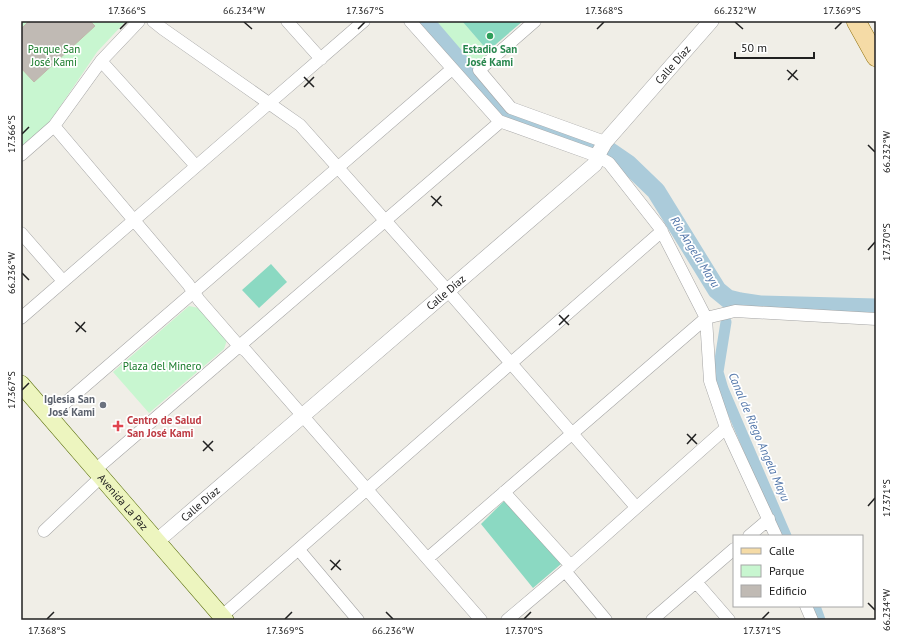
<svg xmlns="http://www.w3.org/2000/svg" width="897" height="641" viewBox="0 0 897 641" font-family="'PT Sans',sans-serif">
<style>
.park{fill:#c8f6d0}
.pitch{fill:#8bd9c2}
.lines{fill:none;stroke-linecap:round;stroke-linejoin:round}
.canal{stroke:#abcbda;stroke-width:11}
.river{stroke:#abcbda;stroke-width:19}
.building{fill:#c0bab4;stroke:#c0b6aa}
.minor-casing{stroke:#a4a4a4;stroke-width:13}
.tertiary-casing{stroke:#a4a4a4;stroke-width:16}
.secondary-casing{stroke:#5c710d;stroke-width:18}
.primary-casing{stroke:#91710b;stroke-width:20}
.minor{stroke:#fff;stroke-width:12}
.tertiary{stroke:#fff;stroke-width:15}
.secondary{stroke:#edf5bf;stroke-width:17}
.primary{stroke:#f5dba6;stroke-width:19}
.ticks{fill:none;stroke:#202020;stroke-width:1.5}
.leisure-dot{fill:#2e9e5b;stroke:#fff;stroke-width:1.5}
.worship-dot{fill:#6b7280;stroke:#fff;stroke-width:1.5}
.health-dot{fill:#e0444e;stroke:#fff;stroke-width:1.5}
.labels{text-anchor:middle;stroke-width:3.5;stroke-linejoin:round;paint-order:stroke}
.park-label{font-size:11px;fill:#147826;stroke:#fff}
.leisure-label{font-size:11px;font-weight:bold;fill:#27864d;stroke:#fff}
.street-label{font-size:11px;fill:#202020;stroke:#fff}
.worship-label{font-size:11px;font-weight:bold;fill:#5b616d;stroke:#fff;text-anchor:end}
.health-label{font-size:11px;font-weight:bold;fill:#be3a42;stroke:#fff;text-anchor:start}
.water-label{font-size:12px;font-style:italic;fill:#5276a9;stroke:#fff}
.neatline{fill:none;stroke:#202020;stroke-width:1.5}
.ticks-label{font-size:10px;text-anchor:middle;fill:#202020}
</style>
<rect width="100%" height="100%" fill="#f0eee7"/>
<!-- park -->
<path class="park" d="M 21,21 L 126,21 L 97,52 L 49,123 L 21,147 Z
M 415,21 L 462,21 L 488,51 L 475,69 L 479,79 L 473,87 Z
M 189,306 L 199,308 L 227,340 L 224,349 L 149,413 L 113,372 Z"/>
<!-- pitch -->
<path class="pitch" d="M 462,21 L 523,21 L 488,51 Z
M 271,264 L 287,282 L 259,308 L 242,290 Z
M 506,499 L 561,564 L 533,588 L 481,524 Z"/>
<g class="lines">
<!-- canal -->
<path class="canal" d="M 726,322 L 718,372 L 723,389 L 786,536
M 815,606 L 820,620"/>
<!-- river -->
<path class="river" d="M 424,21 L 504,114 L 593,145
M 609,151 L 628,164 L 656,191 L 717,290 L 728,299 L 740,302 L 760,305 L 876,308"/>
</g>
<!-- building -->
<path class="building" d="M 29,21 L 90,21 L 95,26 L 34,82 L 21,68 L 21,29 Z"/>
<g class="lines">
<defs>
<path id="minor" d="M 153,21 L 163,29 L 300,125 L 448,291 L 636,507
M 287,21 L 321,59
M 410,21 L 499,121 L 597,156 L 609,163 L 660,228 L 706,318 L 710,381 L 726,428 L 776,536
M 535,21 L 479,70 L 511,108 L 605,142
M 101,61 L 196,166
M 54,126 L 188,284 L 199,300 L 239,346 L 246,351 L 481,620
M 21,155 L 54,126 L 101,61 L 139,21
M 21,233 L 63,281
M 21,318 L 364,21
M 49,417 L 452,69
M 95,470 L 500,122
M 504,492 L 571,566
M 44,531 L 101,477
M 749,536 L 769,519
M 299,550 L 358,620
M 428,558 L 706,318 L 735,311 L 876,319
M 565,571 L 606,620
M 696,582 L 729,620
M 806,606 L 812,620
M 222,616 L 662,231
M 507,620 L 565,571 L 726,428
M 652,620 L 734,549"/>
<g id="tertiary">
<path id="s1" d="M 157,541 L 595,164 L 597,156 L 605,142 L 711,21"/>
</g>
<g id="secondary">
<path id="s2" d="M 21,384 L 225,620"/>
</g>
<path id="primary" d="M 856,21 L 876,57"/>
</defs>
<!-- minor casing -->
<use href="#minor" class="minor-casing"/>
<!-- tertiary casing -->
<use href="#tertiary" class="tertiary-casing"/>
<!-- secondary casing -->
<use href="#secondary" class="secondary-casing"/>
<!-- primary casing -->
<use href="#primary" class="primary-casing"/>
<!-- minor -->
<use href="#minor" class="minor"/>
<!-- tertiary -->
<use href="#tertiary" class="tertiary"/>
<!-- secondary -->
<use href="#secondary" class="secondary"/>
<!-- primary -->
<use href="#primary" class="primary"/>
</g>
<!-- ticks -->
<path class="ticks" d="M 244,22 L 252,29M 735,22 L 743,29M 120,29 L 127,22M 358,29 L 365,22M 597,29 L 604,22M 835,29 L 842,22M 787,70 L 798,80M 304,77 L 314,87M 788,80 L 797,70M 304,87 L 314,77M 22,134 L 29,127M 868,145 L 875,152M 431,196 L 442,206M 432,206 L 441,196M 868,250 L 875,242M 22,273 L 29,280M 559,315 L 569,325M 75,322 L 86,332M 559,325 L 569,315M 76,332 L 85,322M 22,390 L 29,383M 687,434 L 697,444M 203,441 L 213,451M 687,444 L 696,434M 203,451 L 213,441M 868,506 L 875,498M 330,560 L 341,570M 331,570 L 340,560M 868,603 L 875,610M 386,612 L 393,619M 47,619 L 54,612M 285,619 L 292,612M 524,619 L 531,612M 762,619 L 769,612"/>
<!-- markers -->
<circle class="leisure-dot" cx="490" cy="36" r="4"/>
<circle class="worship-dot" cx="103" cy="405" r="4"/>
<path class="health-dot" d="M116 420h4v4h4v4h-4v4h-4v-4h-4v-4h4z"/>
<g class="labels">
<!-- park labels -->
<g class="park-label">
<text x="54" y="53">Parque San<tspan x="54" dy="13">José Kami</tspan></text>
<text x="162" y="370">Plaza del Minero</text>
</g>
<!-- leisure labels -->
<g class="leisure-label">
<text x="490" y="53">Estadio San<tspan x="490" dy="13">José Kami</tspan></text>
</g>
<!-- street labels -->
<g class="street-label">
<text dy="4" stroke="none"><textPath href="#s1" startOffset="705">Calle Díaz</textPath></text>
<text dy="4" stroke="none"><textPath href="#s1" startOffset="381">Calle Díaz</textPath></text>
<text dy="4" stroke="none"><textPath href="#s2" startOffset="156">Avenida La Paz</textPath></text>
<text dy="4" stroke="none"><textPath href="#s1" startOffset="57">Calle Díaz</textPath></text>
</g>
<!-- worship labels -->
<g class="worship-label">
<text x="95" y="403">Iglesia San<tspan x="95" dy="13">José Kami</tspan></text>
</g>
<!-- health labels -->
<g class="health-label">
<text x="127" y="424">Centro de Salud<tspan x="127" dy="13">San José Kami</tspan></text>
</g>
<!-- water labels -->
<g class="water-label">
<text transform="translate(695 252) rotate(58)" y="4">Río Angela Mayu</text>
<text transform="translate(759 437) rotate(67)" y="4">Canal de Riego Angela Mayu</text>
</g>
</g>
<!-- border -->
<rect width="897" height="641" fill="none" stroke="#ffffff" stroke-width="44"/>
<!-- legend -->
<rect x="733" y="535" width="130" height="72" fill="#ffffff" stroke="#a6a6a6"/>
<rect x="741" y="548" width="20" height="6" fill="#f5dba6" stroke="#a6a6a6"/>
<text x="769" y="555" font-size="12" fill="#202020">Calle</text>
<rect x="741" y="565" width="20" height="12" fill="#c8f6d0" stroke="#a6a6a6"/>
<text x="769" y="575" font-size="12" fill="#202020">Parque</text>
<rect x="741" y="585" width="20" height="12" fill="#c0bab4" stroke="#a6a6a6"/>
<text x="769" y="595" font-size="12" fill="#202020">Edificio</text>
<!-- scale -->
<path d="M735 52v6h79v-6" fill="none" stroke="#202020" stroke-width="2"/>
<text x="741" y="52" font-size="12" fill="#202020" stroke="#ffffff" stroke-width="3" paint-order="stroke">50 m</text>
<rect x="22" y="22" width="853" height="597" class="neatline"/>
<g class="ticks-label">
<text x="127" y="14">17.366°S</text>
<text x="244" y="14">66.234°W</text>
<text x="365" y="14">17.367°S</text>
<text x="604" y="14">17.368°S</text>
<text x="735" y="14">66.232°W</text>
<text x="842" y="14">17.369°S</text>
<text transform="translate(11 134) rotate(-90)" y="4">17.366°S</text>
<text transform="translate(886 152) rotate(-90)" y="4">66.232°W</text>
<text transform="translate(886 242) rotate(-90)" y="4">17.370°S</text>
<text transform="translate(11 273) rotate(-90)" y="4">66.236°W</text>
<text transform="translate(11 390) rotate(-90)" y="4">17.367°S</text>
<text transform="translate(886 498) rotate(-90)" y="4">17.371°S</text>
<text transform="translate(886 610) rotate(-90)" y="4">66.234°W</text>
<text x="47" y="634">17.368°S</text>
<text x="285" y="634">17.369°S</text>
<text x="393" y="634">66.236°W</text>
<text x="524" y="634">17.370°S</text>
<text x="762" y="634">17.371°S</text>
</g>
</svg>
